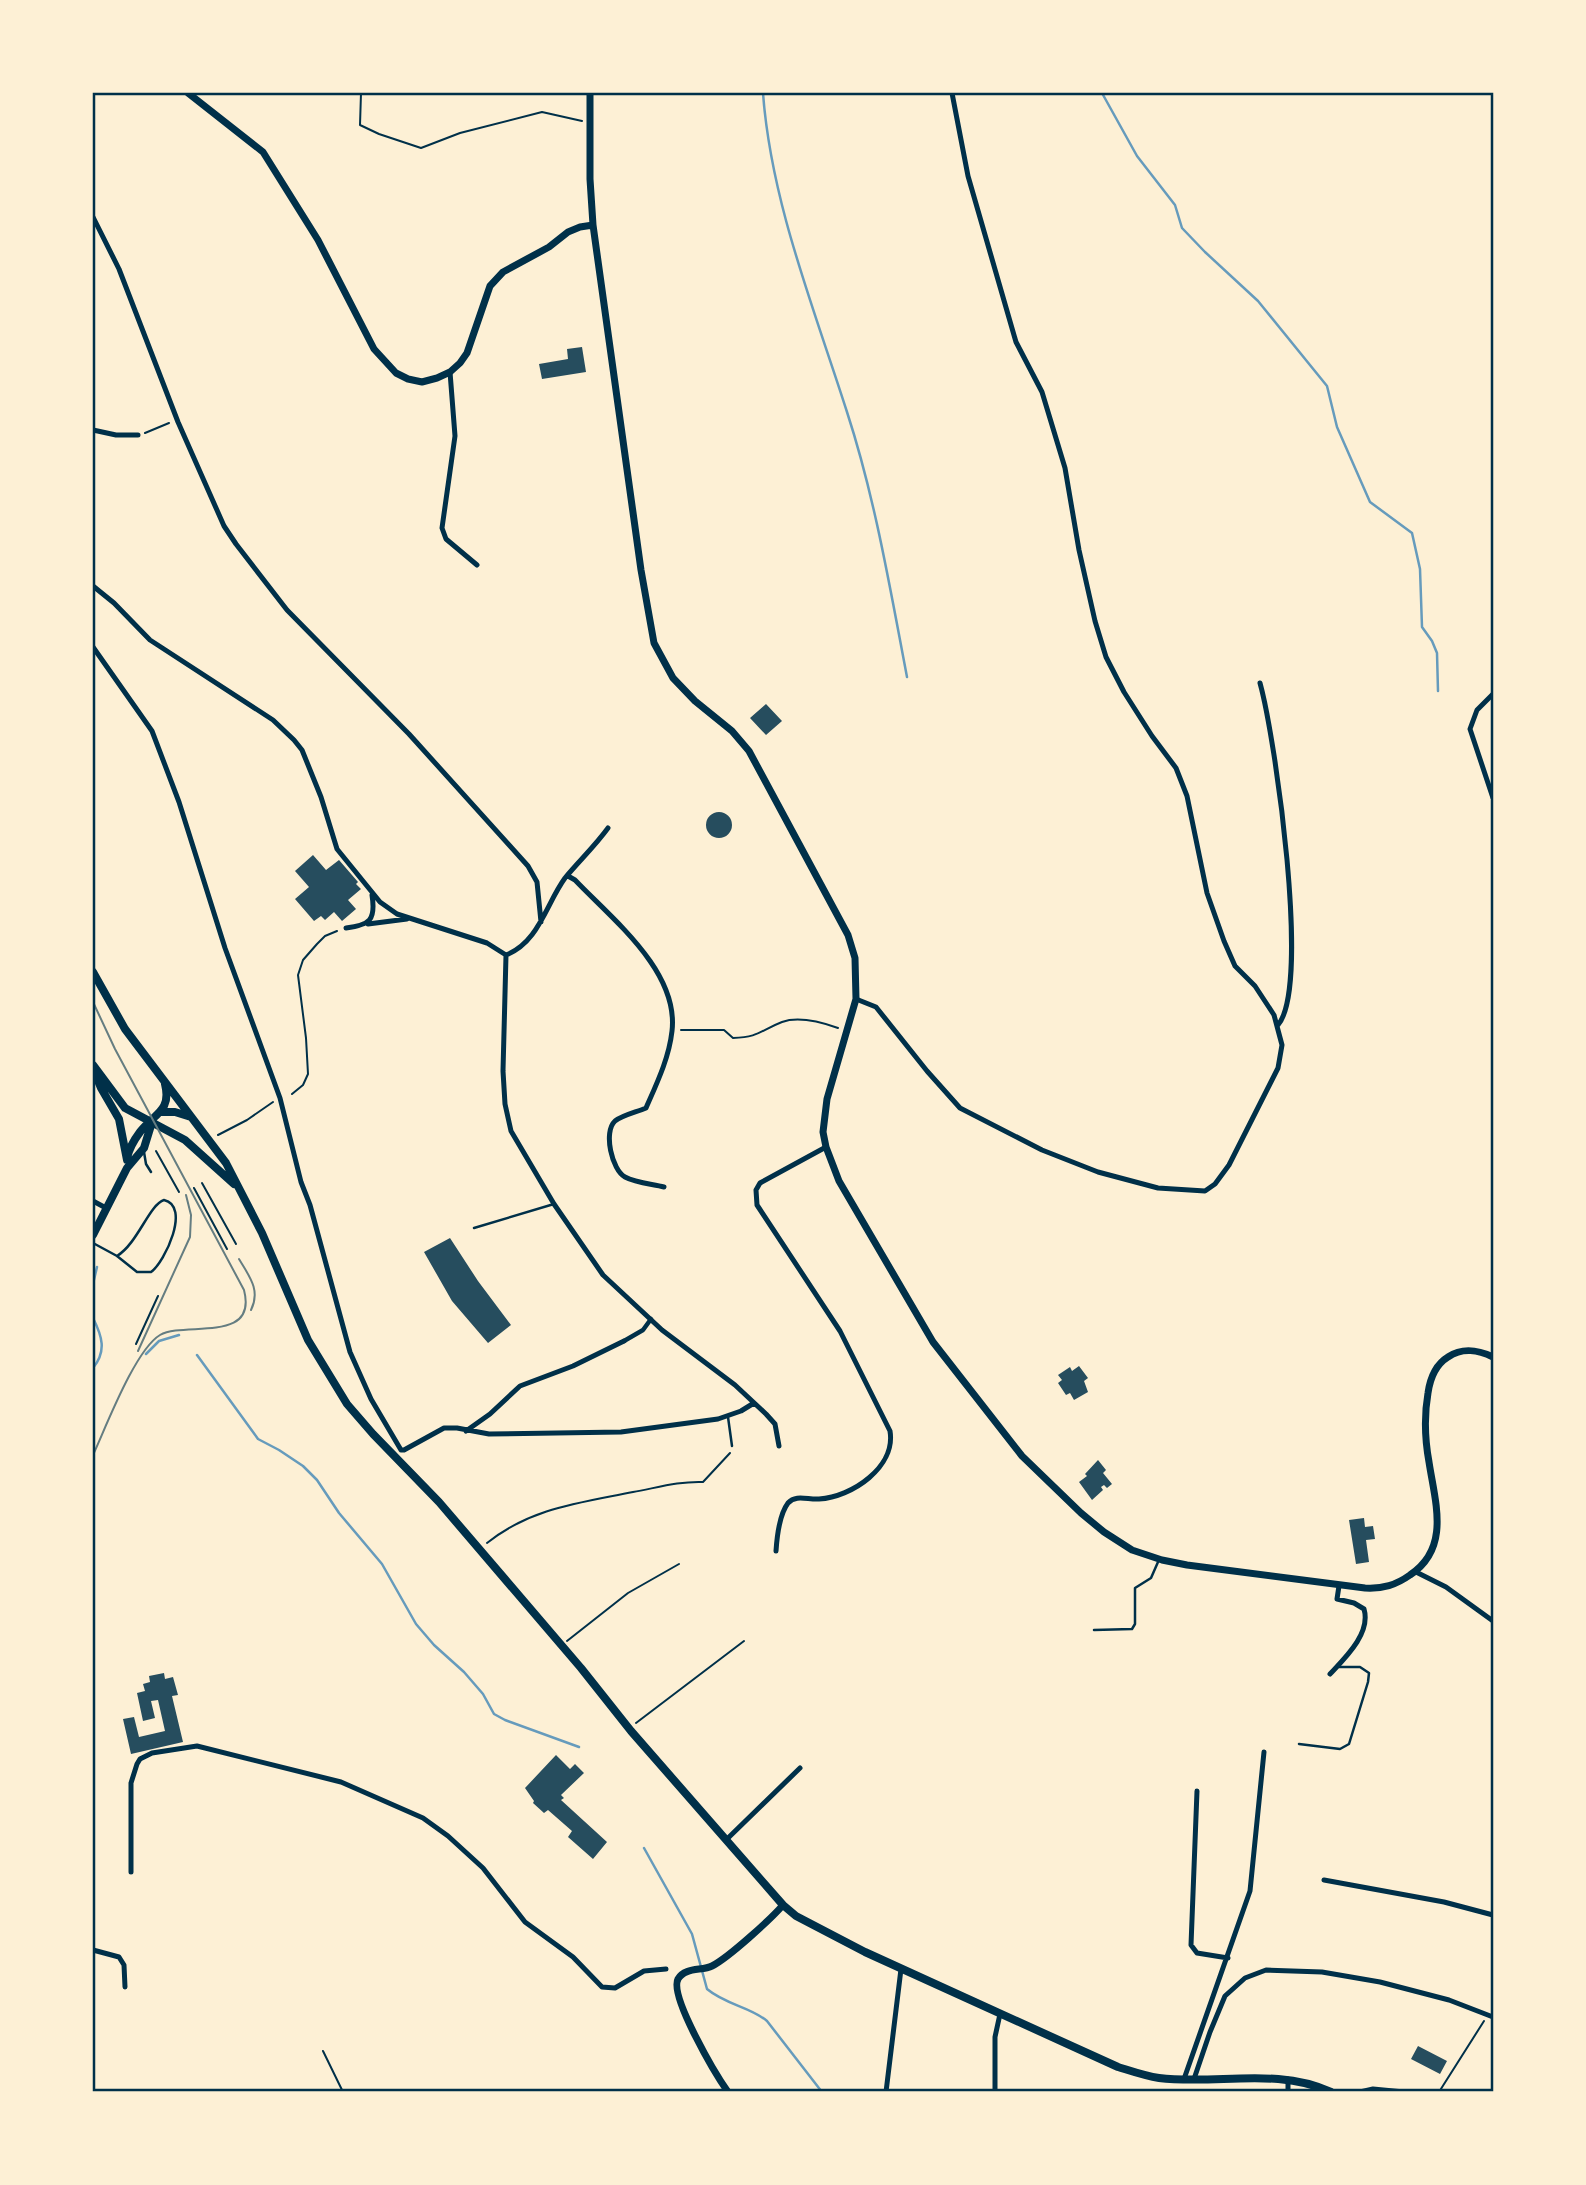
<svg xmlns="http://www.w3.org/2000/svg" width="1586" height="2185" viewBox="0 0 1586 2185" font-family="'Times New Roman',serif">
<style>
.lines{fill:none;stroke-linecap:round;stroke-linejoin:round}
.stream{stroke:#669bbc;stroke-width:2.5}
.building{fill:#264d5e}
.path{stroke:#003049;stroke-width:2}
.service{stroke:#003049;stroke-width:2.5}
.pedestrian{stroke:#003049;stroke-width:4.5}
.minor{stroke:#003049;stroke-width:5}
.tertiary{stroke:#003049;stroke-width:7}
.secondary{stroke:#003049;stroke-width:8}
.tram{stroke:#657d81;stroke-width:2}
.neatline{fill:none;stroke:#003049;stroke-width:2.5}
</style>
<rect width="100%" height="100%" fill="#fdf0d5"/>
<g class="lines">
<!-- stream -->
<path class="stream" d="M 763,93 C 771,202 814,308 847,412 C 875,498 890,588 907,677
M 1102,93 L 1137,156 L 1175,205 L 1182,228 L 1205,252 L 1258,301 L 1327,386 L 1337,427 L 1370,502 L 1412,533 L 1420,569 L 1422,627 L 1432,641 L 1437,653 L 1438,691
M 93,1284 L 97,1267
M 93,1318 C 102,1336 107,1351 93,1368
M 146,1354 L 159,1341 L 179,1335
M 197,1355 L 258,1439 L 279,1450 L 303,1466 L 317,1480 L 339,1513 L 382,1564 L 416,1624 L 434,1645 L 464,1672 L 483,1694 L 494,1714 L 505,1720 L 579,1747
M 644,1848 L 692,1934 L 707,1989 C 726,2005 751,2007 767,2021 L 822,2092"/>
</g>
<!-- building -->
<path class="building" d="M 582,347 L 586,372 L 542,379 L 539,364 L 568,359 L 567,349 Z
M 766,704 L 782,721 L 766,735 L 750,718 Z
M706 825a13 13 0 1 1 26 0a13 13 0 1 1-26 0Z
M 313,855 L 326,870 L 339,860 L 358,882 L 356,884 L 361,889 L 348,900 L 356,909 L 342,921 L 334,912 L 325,920 L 321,916 L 314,921 L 295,899 L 309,887 L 295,871 Z
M 450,1238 L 478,1281 L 511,1325 L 488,1343 L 452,1301 L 424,1252 Z
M 1079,1366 L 1088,1378 L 1084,1381 L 1088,1392 L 1074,1400 L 1070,1393 L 1066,1395 L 1058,1383 L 1062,1380 L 1058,1375 L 1070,1367 L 1072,1371 Z
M 1098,1460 L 1106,1470 L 1103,1473 L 1112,1484 L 1107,1488 L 1104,1485 L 1101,1487 L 1103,1490 L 1092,1500 L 1079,1482 L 1087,1476 L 1085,1474 Z
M 1364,1518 L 1365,1527 L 1373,1526 L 1375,1539 L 1366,1540 L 1369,1562 L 1356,1564 L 1349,1520 Z
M 164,1673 L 165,1679 L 173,1677 L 178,1695 L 172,1696 L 183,1742 L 131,1754 L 123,1719 L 134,1717 L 139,1737 L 165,1731 L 158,1700 L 151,1701 L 155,1718 L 143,1721 L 137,1693 L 145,1691 L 143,1684 L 150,1682 L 149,1676 Z
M 556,1755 L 570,1769 L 575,1764 L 584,1773 L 561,1795 L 564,1798 L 561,1800 L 607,1842 L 593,1859 L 568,1837 L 572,1831 L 548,1810 L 544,1813 L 533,1803 L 534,1801 L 525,1788 Z
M 1418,2046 L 1447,2061 L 1440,2074 L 1411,2059 Z"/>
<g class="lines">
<!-- path -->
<path class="path" d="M 361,93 L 360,125 L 379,134 L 421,148 L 460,133 L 542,112 L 582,121
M 145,433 L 169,423
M 681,1030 L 724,1030 L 733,1038 C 760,1037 759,1031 782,1022 C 799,1016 821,1022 838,1028
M 292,1094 L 303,1085 L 308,1074 L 306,1038 L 298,975 L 303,960 L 317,944 L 325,936 L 337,931
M 218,1135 L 247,1120 L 273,1102
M 156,1151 L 179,1192
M 202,1183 L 236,1244
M 194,1188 L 227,1249
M 136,1344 L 158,1296
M 487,1543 C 531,1508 579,1503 633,1492 C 656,1488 679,1481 703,1482 L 730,1453
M 567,1641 L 628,1593 L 679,1564
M 636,1723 L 744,1641
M 323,2051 L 343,2092
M 1439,2092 L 1484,2021"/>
<!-- service -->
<path class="service" d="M 144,1152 L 146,1164 L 151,1172
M 474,1228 L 554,1204
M 93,1243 L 117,1256 L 137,1272 L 151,1272 C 165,1262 191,1206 164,1200 C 149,1205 138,1243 117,1256
M 728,1417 L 732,1446
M 1094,1630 L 1132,1629 L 1135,1624 L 1135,1588 L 1151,1578 L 1158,1562
M 1299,1744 L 1340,1749 L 1349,1744 L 1368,1682 L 1369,1673 L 1360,1667 L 1339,1667"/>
<!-- pedestrian -->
<path class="pedestrian" d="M 624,1341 L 643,1330 L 651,1319"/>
<!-- minor -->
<path class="minor" d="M 93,217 L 119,269 L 178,422 L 224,526 L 236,544 L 287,610 L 409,734 L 528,866 L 537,882 L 541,922
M 450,372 L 455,436 L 442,528 L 446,539 L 477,565
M 93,430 L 116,435 L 138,435
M 93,586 L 114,603 L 150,640 L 273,720 L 294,740 L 302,750 L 321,797 L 337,849 L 380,902 L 397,914 L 487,943 L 506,955
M 93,647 L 152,731 L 179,802 L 225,948 L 280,1098 L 301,1182 L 310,1205 L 350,1352 L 371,1399 L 401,1450 L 404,1450 L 444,1428 L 457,1428 L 489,1434 L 621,1432 L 718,1419 L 741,1411 L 754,1403
M 1260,683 C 1275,737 1311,986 1278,1025
M 1493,694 L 1477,710 L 1470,729 L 1493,798
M 568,876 L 575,880 C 612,919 679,971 672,1031 C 669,1058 657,1083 646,1108 C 637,1112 623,1115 615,1121 C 603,1132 612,1170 625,1177 C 636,1183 652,1184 664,1187
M 368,924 L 407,919
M 346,928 C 370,925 376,920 372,895
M 506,955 L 503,1071 L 505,1104 L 511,1131 L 554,1204 L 603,1275 L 662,1330 L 735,1385 L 766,1414 L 775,1424 L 779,1446
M 506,955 C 539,942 546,904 565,878 C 579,861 595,846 608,828
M 856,999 L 876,1007 L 927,1071 L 960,1108 L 1042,1150 L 1098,1172 L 1158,1188 L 1205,1191 L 1215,1184 L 1229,1165 L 1278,1068 L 1282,1045 L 1274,1015 L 1255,986 L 1235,966 L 1224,941 L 1207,893 L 1187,796 L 1176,768 L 1152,736 L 1124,692 L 1106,657 L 1095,621 L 1079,550 L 1065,468 L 1042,392 L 1016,342 L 968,176 L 952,93
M 93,1201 L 106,1208
M 466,1431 L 490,1414 L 520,1386 L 573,1366 L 624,1341
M 776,1551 C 777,1536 779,1515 788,1503 C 796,1494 808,1500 819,1499 C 852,1497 896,1467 890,1431 L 840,1331 L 757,1205 L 756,1190 L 760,1183 L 826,1147
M 1416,1572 L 1446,1587 L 1493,1621
M 1330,1674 C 1346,1657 1371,1633 1364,1609 L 1354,1603 L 1337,1599 L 1339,1586
M 1197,1791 L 1191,1945 L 1197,1953 L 1228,1958
M 726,1840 L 800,1768
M 131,1872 L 131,1783 L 137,1764 L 140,1759 L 152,1753 L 197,1746 L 341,1782 L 423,1818 L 448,1836 L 483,1868 L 525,1922 L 573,1957 L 602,1987 L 615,1988 L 644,1971 L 666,1969
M 1324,1880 L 1444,1902 L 1493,1915
M 93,1950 L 119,1957 L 124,1965 L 125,1987
M 1184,2079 L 1250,1891 L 1264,1752
M 1194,2079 L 1210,2032 L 1225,1996 L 1245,1978 L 1266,1970 L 1322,1972 L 1380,1982 L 1449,2000 L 1493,2017
M 886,2092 L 901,1969
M 995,2092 L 995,2037 L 1000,2014
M 1288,2092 L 1288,2079
M 1360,2092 L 1373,2089 L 1404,2092"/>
<!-- tertiary -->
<path class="tertiary" d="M 188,93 L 263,152 L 318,240 L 374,349 L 396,373 L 408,379 L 422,382 L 437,378 L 450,372 L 460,363 L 467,353 L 490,286 L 503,272 L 549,247 L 568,232 L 580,227 L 593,225
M 590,93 L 590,179 L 593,225 L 641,570 L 654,643 L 673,678 L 695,701 L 732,731 L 749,751 L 848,935 L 855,958 L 856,999 L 827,1099 L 823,1132 L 826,1147 L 839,1181 L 933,1342 L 1022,1456 L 1081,1513 L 1104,1532 L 1132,1550 L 1162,1560 L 1187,1565 L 1365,1588 C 1383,1589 1396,1585 1410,1575 C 1451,1548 1435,1502 1429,1462 C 1425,1440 1424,1416 1428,1393 C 1430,1379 1435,1365 1448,1357 C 1463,1347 1478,1350 1493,1357
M 728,2092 C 716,2075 669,1996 678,1979 C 685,1967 702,1971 712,1966 C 728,1958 771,1919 783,1905"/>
<!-- secondary -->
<path class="secondary" d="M 93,972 L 125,1029 L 226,1163 L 262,1233 L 308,1340 L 347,1404 L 373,1434 L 439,1502 L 581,1668 L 631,1731 L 783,1905 L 796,1916 L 865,1952 L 1118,2067 C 1131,2071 1145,2076 1159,2078 C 1217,2085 1277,2067 1331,2092
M 93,1065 L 125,1108 L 185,1140 L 234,1184
M 96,1076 L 101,1088 L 119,1119 L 127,1160
M 161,1112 L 175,1112 L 191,1117
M 127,1158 C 129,1149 134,1140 140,1132 C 153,1114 172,1112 165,1084
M 93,1235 L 127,1168 L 144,1148 L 152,1122"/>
<!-- tram -->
<path class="tram" d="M 93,1002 L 115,1049 L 244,1290 C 258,1344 185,1321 160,1335 C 135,1350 106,1427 93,1455
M 239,1259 C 249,1276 261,1290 251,1310
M 138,1351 L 190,1237 L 191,1215 L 186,1195"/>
</g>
<!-- border -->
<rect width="1586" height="2185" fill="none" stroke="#fdf0d5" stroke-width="189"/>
<rect x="94" y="94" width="1398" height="1996" class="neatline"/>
</svg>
